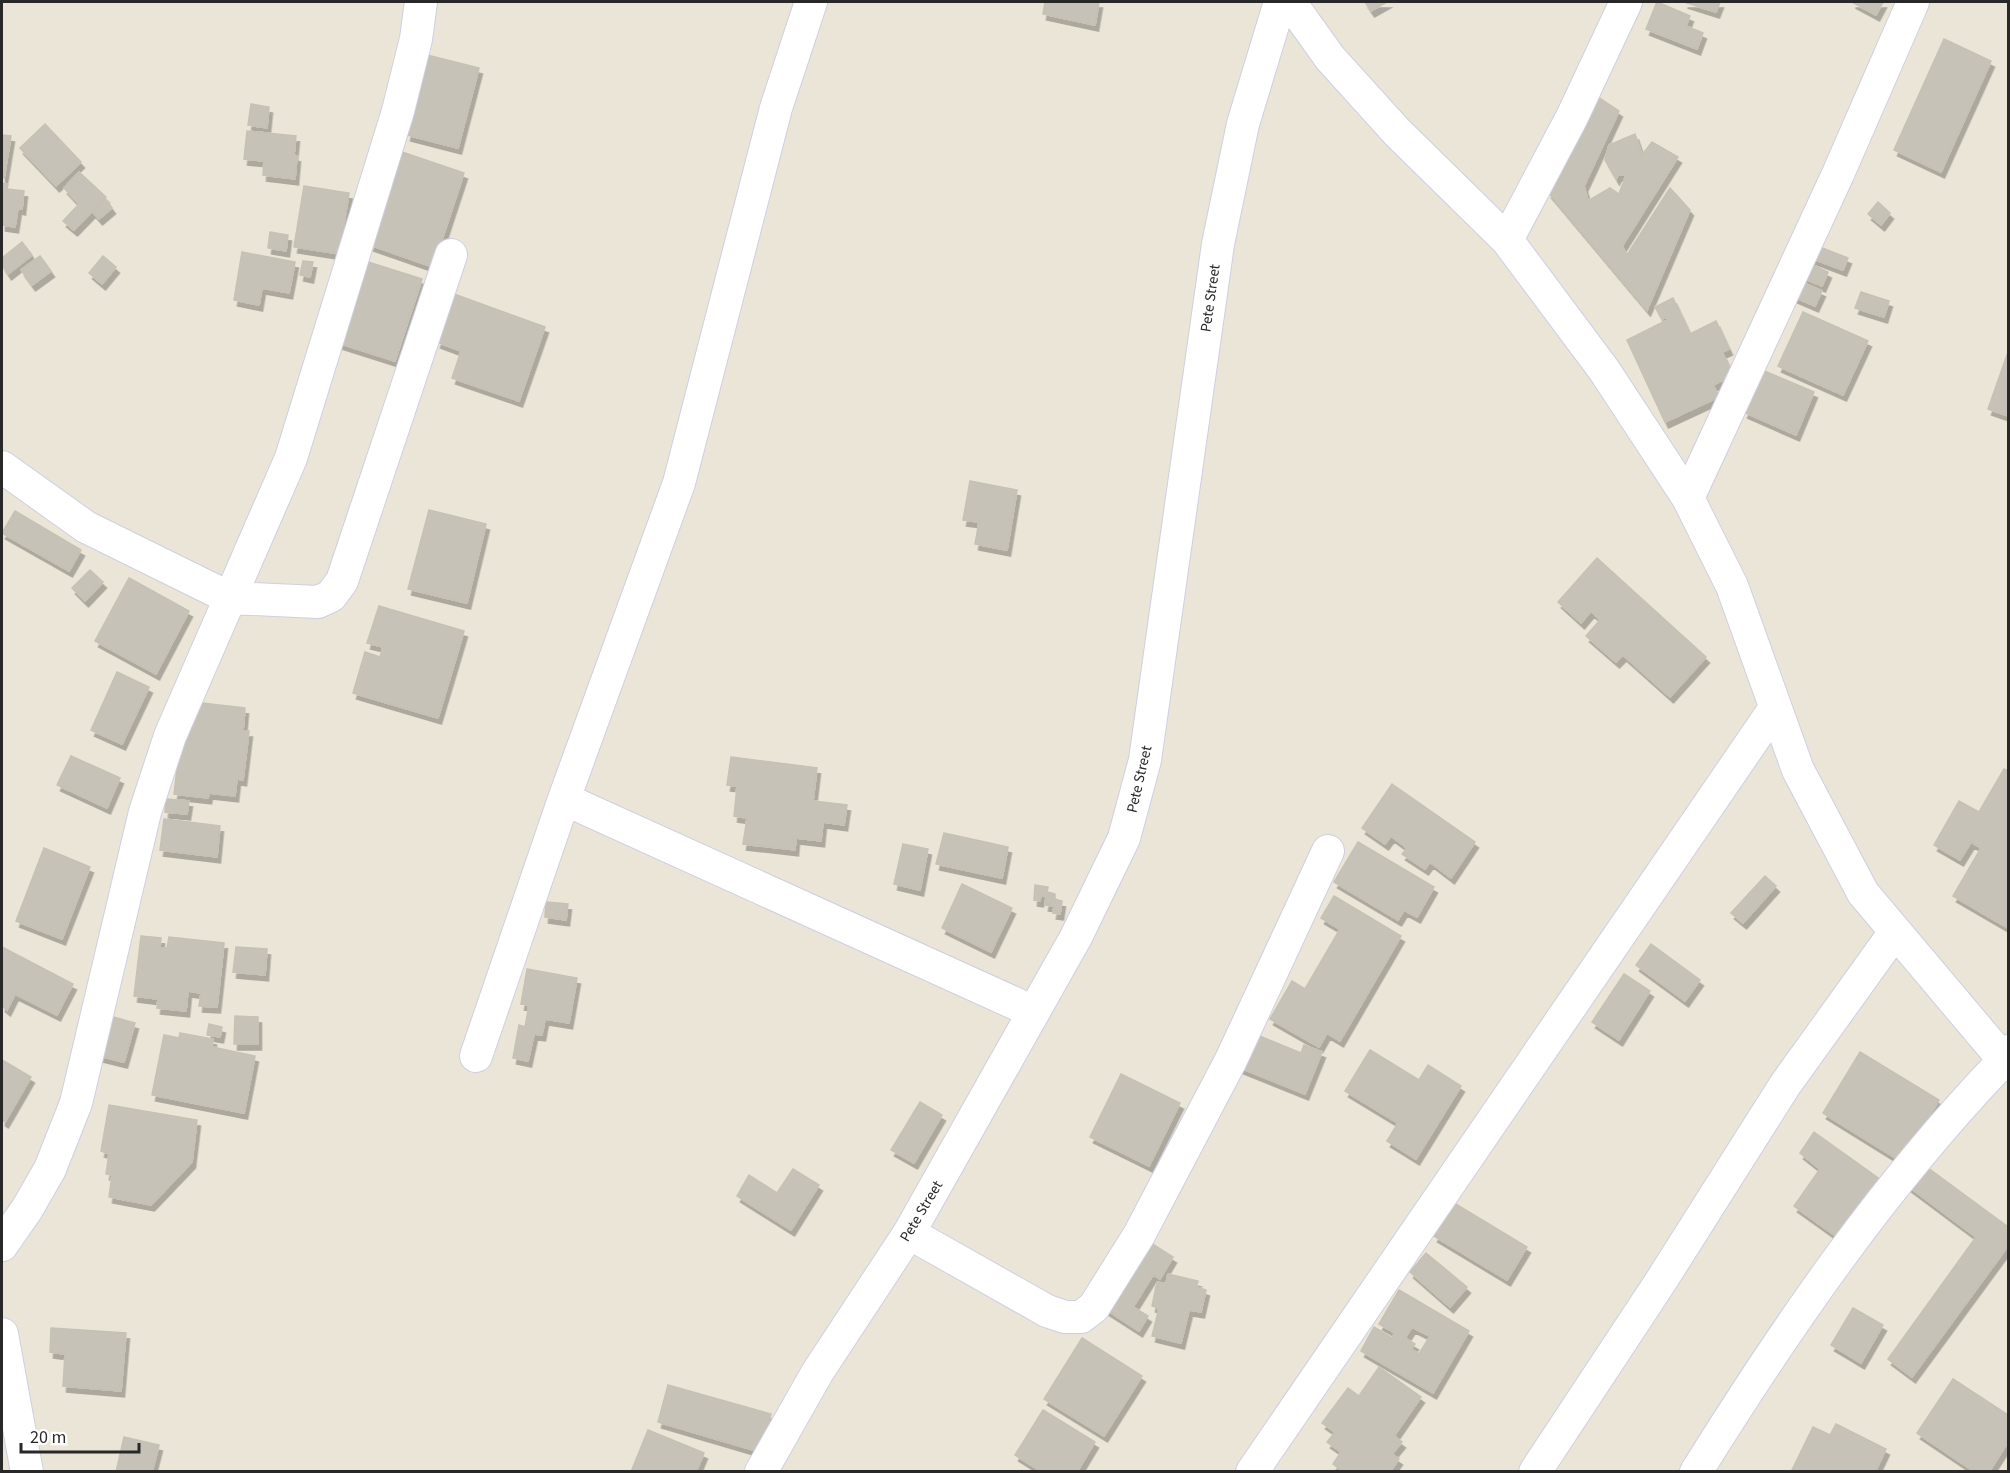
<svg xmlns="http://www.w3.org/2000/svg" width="2010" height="1473" viewBox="0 0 2010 1473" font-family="'Source Sans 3',sans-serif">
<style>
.building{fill:#c6c2b8;stroke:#c6c1b2;stroke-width:1.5;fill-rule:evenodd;filter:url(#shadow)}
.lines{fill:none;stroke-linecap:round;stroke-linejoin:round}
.street-casing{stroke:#cecfe2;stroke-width:34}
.street{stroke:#fff;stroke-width:32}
.labels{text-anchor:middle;stroke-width:5;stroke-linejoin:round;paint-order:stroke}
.street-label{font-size:15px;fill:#282828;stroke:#fff}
</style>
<defs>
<filter id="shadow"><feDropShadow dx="3.5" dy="6" stdDeviation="0" flood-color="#0004"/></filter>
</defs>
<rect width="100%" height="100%" fill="#ebe5d8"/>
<!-- building -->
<path class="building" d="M 1045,2 L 1099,2 L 1095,25 L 1043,14 Z
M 1365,2 L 1387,2 L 1371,11 Z
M 1657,2 L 1690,16 L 1686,26 L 1703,33 L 1697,49 L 1646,29 Z
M 1684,2 L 1720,2 L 1716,12 Z
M 1852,2 L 1883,2 L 1876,15 Z
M 1944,39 L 1991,61 L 1941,172 L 1894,150 Z
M 427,55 L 479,68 L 458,148 L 407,135 Z
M 1595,95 L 1619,111 L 1584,186 L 1588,201 L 1610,188 L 1619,194 L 1626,175 L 1618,175 L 1616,179 L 1605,160 L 1609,145 L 1635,134 L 1642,155 L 1652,142 L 1678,157 L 1622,246 L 1627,255 L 1670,188 L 1690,210 L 1647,310 L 1548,192 Z
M 251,104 L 269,107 L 267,128 L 248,125 Z
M 45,124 L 81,162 L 56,186 L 20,148 Z
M 247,131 L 296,136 L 294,155 L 297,156 L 295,179 L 263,175 L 264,161 L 244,159 Z
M 2,135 L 11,136 L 4,178 L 2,178 Z
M 402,152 L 464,173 L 433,267 L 370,245 Z
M 79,172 L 106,197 L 74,230 L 63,221 L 79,204 L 64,188 Z
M 2,183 L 8,184 L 7,189 L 24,191 L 22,209 L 18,208 L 15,227 L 2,225 Z
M 304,186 L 349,193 L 339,254 L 294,247 Z
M 106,200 L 112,208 L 99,219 L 93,212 Z
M 1878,202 L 1890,213 L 1881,225 L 1868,214 Z
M 270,232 L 288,235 L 286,251 L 268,248 Z
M 22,242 L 32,255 L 8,274 L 2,265 L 2,258 Z
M 1812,244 L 1848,258 L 1843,270 L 1808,257 Z
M 242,252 L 295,262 L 289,293 L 262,288 L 259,305 L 234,300 Z
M 40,256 L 51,271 L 32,285 L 21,270 Z
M 103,256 L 116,267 L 102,284 L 89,273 Z
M 362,260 L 422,279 L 395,361 L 335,342 Z
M 303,261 L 313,262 L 310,277 L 300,275 Z
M 1809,263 L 1828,272 L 1822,286 L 1803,278 Z
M 1799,281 L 1822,291 L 1815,306 L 1792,296 Z
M 1861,292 L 1889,301 L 1884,317 L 1855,308 Z
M 454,294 L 545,327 L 519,401 L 452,378 L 461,351 L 437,342 Z
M 1673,298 L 1690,334 L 1716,321 L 1729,349 L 1722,352 L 1733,375 L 1713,385 L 1719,397 L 1665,422 L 1627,340 L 1667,320 L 1666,317 L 1662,319 L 1655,307 Z
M 1803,312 L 1868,341 L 1843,395 L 1778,366 Z
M 2008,352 L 2008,416 L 1988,409 Z
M 1762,370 L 1814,392 L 1796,435 L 1744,412 Z
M 970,481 L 1017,490 L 1007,550 L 975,544 L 979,522 L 963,520 Z
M 429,510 L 486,524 L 467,603 L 408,589 Z
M 15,511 L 81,550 L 69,571 L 2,533 Z
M 1597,558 L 1706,657 L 1670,697 L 1623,655 L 1616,662 L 1586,636 L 1600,620 L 1591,611 L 1581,623 L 1558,602 Z
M 90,570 L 103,582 L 85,601 L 72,588 Z
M 129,578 L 189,611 L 156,674 L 95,641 Z
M 379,606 L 464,631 L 438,718 L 353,693 L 365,652 L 380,657 L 383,647 L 367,643 Z
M 117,672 L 149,687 L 122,744 L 91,730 Z
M 193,702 L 245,708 L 243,731 L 249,731 L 243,780 L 237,779 L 235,796 L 209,793 L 208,798 L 174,794 L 181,737 L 189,738 Z
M 71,756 L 120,778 L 107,808 L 57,785 Z
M 731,757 L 817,768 L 813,801 L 847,805 L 844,825 L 823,822 L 821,841 L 796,838 L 795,850 L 743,844 L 747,818 L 734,816 L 737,786 L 727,785 Z
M 2004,769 L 2008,771 L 2008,928 L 1953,896 L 1981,848 L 1971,842 L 1960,860 L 1934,845 L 1959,801 L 1979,812 Z
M 1392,784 L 1475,842 L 1451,878 L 1430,862 L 1425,869 L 1402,854 L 1407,848 L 1391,836 L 1385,844 L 1362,828 Z
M 166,799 L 189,801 L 187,814 L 165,812 Z
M 164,819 L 220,826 L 217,857 L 160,850 Z
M 944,833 L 1008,847 L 1002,878 L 936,864 Z
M 1358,842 L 1434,887 L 1417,917 L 1404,910 L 1398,920 L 1334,882 Z
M 903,844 L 928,849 L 920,890 L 894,884 Z
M 44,848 L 90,867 L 62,939 L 16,921 Z
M 1765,876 L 1776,886 L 1743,923 L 1731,913 Z
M 962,884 L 1012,908 L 991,952 L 942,928 Z
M 1035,885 L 1048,887 L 1047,892 L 1055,894 L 1055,900 L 1062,901 L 1060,914 L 1053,913 L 1054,906 L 1045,905 L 1046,897 L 1041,895 L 1040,901 L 1034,900 Z
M 1334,896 L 1401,936 L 1340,1041 L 1327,1033 L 1319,1047 L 1270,1019 L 1292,981 L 1305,989 L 1340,929 L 1321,918 Z
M 546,902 L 568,904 L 566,920 L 545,917 Z
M 141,936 L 161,938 L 160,948 L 167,948 L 169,937 L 224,943 L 217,1007 L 199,1006 L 201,993 L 188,991 L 186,1011 L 157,1008 L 158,999 L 134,996 Z
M 1651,944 L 1700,980 L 1685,1001 L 1636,965 Z
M 2,947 L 73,984 L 57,1015 L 15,994 L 7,1010 L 2,1006 Z
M 236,947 L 267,949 L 265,975 L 233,972 Z
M 527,969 L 577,978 L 569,1023 L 545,1019 L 542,1035 L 534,1034 L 528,1061 L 513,1058 L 519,1025 L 525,1027 L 529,1005 L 521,1004 Z
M 1624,974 L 1650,991 L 1619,1040 L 1592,1022 Z
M 106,1015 L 135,1023 L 124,1062 L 95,1055 Z
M 235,1016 L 258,1017 L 258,1044 L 234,1044 Z
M 209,1024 L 222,1027 L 220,1037 L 207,1035 Z
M 180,1033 L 213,1039 L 212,1047 L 255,1056 L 244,1113 L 152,1095 L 164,1035 L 179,1038 Z
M 1252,1033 L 1301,1053 L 1304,1045 L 1322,1052 L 1305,1094 L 1238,1067 Z
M 1370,1050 L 1419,1080 L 1428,1065 L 1461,1086 L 1416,1159 L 1387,1141 L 1398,1123 L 1345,1091 Z
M 1860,1052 L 1939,1100 L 1902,1162 L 1823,1113 Z
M 2,1060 L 31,1077 L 5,1122 L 2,1120 Z
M 1121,1074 L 1180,1103 L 1149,1166 L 1090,1137 Z
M 920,1102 L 942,1115 L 914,1163 L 891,1150 Z
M 109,1105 L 197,1120 L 192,1162 L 151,1205 L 109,1197 L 112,1175 L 106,1174 L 109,1154 L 101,1151 Z
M 1814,1132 L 1881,1180 L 1840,1239 L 1794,1206 L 1820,1169 L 1800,1153 Z
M 1920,1162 L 2008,1227 L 2008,1246 L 1912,1377 L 1888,1359 L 1976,1237 L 1904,1183 Z
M 793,1169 L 819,1185 L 791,1230 L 737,1196 L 749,1175 L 777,1193 Z
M 1454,1203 L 1527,1247 L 1507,1280 L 1434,1236 Z
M 1146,1240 L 1173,1257 L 1160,1279 L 1153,1275 L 1133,1307 L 1148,1316 L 1139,1331 L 1105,1309 Z
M 1426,1253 L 1467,1287 L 1450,1307 L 1410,1272 Z
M 1168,1274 L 1198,1281 L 1196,1287 L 1206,1290 L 1201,1312 L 1189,1310 L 1181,1343 L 1152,1336 L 1159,1308 L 1152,1306 L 1157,1282 L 1166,1284 Z
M 1399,1290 L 1469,1331 L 1433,1393 L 1361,1351 L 1374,1327 L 1392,1338 L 1395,1333 L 1379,1324 ZM 1412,1327 L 1430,1336 L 1419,1354 L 1411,1349 L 1415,1344 L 1405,1338 Z
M 1853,1308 L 1883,1325 L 1861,1363 L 1831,1345 Z
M 51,1328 L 126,1333 L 121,1391 L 63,1386 L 65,1354 L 50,1352 Z
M 1082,1338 L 1142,1376 L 1104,1436 L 1044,1399 Z
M 1379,1367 L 1421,1397 L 1394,1436 L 1402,1442 L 1392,1454 L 1399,1459 L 1390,1472 L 1344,1472 L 1333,1464 L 1341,1452 L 1327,1442 L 1335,1432 L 1322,1423 L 1348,1388 L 1359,1396 Z
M 1953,1379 L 2008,1415 L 2008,1442 L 1989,1472 L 1975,1472 L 1917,1433 Z
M 668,1385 L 771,1414 L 760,1452 L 658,1422 Z
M 1043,1410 L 1095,1442 L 1077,1472 L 1042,1472 L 1015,1455 Z
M 1836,1424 L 1886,1449 L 1875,1472 L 1791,1472 L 1813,1427 L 1830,1435 Z
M 648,1430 L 704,1453 L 696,1472 L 631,1472 Z
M 124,1437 L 159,1445 L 152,1472 L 116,1472 Z"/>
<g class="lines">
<defs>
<path id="street" d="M 1290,2 L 1330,58 L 1397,132 L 1507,240 L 1604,370 L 1688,498 L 1732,586 L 1798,770 L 1863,893 L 2008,1065
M 1507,240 L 1572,117 L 1626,2
M 2,467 L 86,527 L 230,598 L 318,602 L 331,596 L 342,581 L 451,255
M 1688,498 L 1838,174 L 1913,2
M 564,799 L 1034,1012
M 476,1056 L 564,799 L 679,483 L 776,108 L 811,2
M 909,1233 L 1047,1311 L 1065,1317 L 1081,1317 L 1094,1307 L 1139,1235 L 1231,1060 L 1328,851
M 2,1245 L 27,1209 L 50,1169 L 76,1103 L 145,812 L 170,736 L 291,458 L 398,111 L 416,39 L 421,2
M 2,1334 L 27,1472
M 761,1472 L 817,1373 L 909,1233 L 1076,937 L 1124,838 L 1145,760 L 1218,244 L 1243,124 L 1280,2
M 1252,1472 L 1775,708
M 1535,1472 L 1661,1281 L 1785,1085 L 1895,932
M 1696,1472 C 1787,1326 1884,1185 2003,1061 L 2008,1051"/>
</defs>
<!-- street casing -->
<use href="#street" class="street-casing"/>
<!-- street -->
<use href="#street" class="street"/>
</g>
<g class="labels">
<!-- street labels -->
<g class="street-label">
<text transform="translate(1210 298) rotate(-82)" y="5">Pete Street</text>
<text transform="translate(1139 779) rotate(-77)" y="5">Pete Street</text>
<text transform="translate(921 1211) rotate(-59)" y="5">Pete Street</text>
</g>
</g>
<!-- border -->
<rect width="2010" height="1473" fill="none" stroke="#282828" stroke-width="6"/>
<!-- scale -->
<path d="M21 1443v9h118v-9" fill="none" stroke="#282828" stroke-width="3"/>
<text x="30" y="1443" font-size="18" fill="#282828" stroke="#ffffff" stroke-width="4.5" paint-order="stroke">20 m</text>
</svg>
